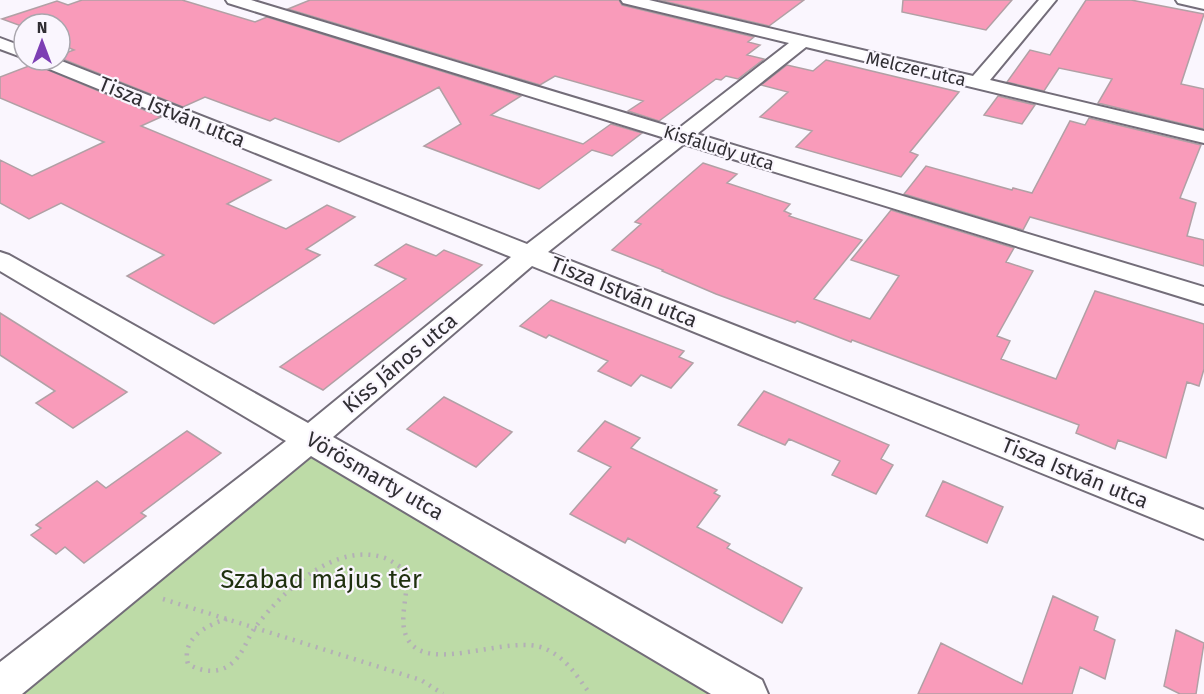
<svg xmlns="http://www.w3.org/2000/svg" width="1204" height="694" viewBox="0 0 1204 694" font-family="'Fira Sans',sans-serif">
<style>
.green{fill:#bddba7}
.building{fill:#f99bba;stroke:#b1a0a5;stroke-width:1.5}
.lines{fill:none;stroke-linecap:round;stroke-linejoin:round}
.street-casing{stroke:#736d79;stroke-width:4}
.path{stroke:#b3afb6;stroke-width:4.5;stroke-dasharray:2 6;stroke-linecap:butt}
.street{fill:#fff;fill-rule:evenodd}
.labels{text-anchor:middle;stroke-width:4.5;stroke-linejoin:round;paint-order:stroke}
.far-street-label{font-size:18px;fill:#302e33;stroke:#faf6fe}
.street-label{font-size:21px;fill:#302e33;stroke:#faf6fe}
.near-park-label{font-size:26px;fill:#1f300f;stroke:#faf6fe}
</style>
<rect width="100%" height="100%" fill="#faf6fe"/>
<!-- green -->
<path class="green" d="M 310,439 L 748,694 L 0,694 Z"/>
<!-- building -->
<path class="building" d="M 82,0 L 182,0 L 255,22 L 267,17 L 521,96 L 491,115 L 583,144 L 611,124 L 642,133 L 612,156 L 592,150 L 539,189 L 424,146 L 461,124 L 439,87 L 339,142 L 275,118 L 270,121 L 205,97 L 183,107 L 60,58 L 60,55 L 74,50 L 60,44 L 60,24 L 24,24 L 24,27 L 2,19 L 57,1 L 68,5 Z
M 310,0 L 619,0 L 622,5 L 754,37 L 748,42 L 760,45 L 747,55 L 764,59 L 738,79 L 726,76 L 721,80 L 716,79 L 659,121 L 628,111 L 643,101 L 555,76 L 540,85 L 288,9 Z
M 659,0 L 804,0 L 769,26 Z
M 903,0 L 1012,0 L 986,30 L 902,12 Z
M 1086,0 L 1131,0 L 1204,14 L 1181,84 L 1204,89 L 1204,129 L 1098,103 L 1112,79 L 1059,68 L 1044,91 L 1007,82 L 1030,50 L 1050,55 Z
M 826,60 L 959,92 L 910,152 L 918,155 L 901,177 L 796,147 L 812,131 L 760,117 L 788,92 L 761,85 L 787,65 L 813,71 Z
M 34,64 L 161,117 L 141,126 L 271,180 L 227,204 L 286,229 L 327,205 L 355,217 L 306,249 L 320,255 L 214,324 L 127,276 L 164,255 L 61,203 L 29,219 L 0,203 L 0,160 L 32,176 L 104,142 L 0,98 L 0,77 Z
M 998,96 L 1035,105 L 1022,124 L 984,115 Z
M 1089,118 L 1201,145 L 1180,198 L 1196,203 L 1187,236 L 1204,240 L 1204,266 L 1030,217 L 1023,230 L 904,194 L 926,166 L 1012,190 L 1013,188 L 1032,193 L 1070,121 L 1085,125 Z
M 703,163 L 737,174 L 727,183 L 790,204 L 784,211 L 791,214 L 789,216 L 862,240 L 814,299 L 870,319 L 899,276 L 851,260 L 891,210 L 1014,248 L 1006,262 L 1033,271 L 997,336 L 1010,341 L 1001,359 L 1056,379 L 1095,291 L 1204,324 L 1204,369 L 1199,386 L 1187,382 L 1166,458 L 1118,440 L 1115,449 L 1076,433 L 1079,425 L 852,340 L 851,342 L 797,321 L 795,323 L 716,294 L 662,271 L 663,270 L 612,250 L 641,224 L 635,222 Z
M 406,244 L 436,256 L 444,250 L 482,265 L 323,390 L 280,367 L 406,279 L 375,265 Z
M 551,300 L 684,351 L 679,357 L 693,363 L 671,388 L 641,375 L 631,386 L 598,371 L 608,361 L 549,335 L 546,338 L 520,326 Z
M 0,313 L 54,347 L 127,392 L 73,428 L 36,403 L 55,391 L 0,355 Z
M 764,391 L 889,445 L 881,459 L 893,465 L 876,494 L 832,475 L 840,461 L 789,439 L 785,445 L 738,425 Z
M 444,397 L 512,432 L 476,467 L 407,429 Z
M 605,421 L 640,438 L 631,448 L 717,490 L 714,493 L 720,496 L 697,527 L 730,544 L 727,548 L 802,588 L 782,623 L 628,538 L 625,543 L 570,514 L 611,467 L 578,451 Z
M 187,431 L 221,453 L 141,513 L 146,516 L 84,563 L 65,547 L 56,554 L 31,535 L 41,528 L 36,525 L 97,481 L 106,488 Z
M 943,481 L 1003,507 L 987,543 L 926,516 Z
M 1053,596 L 1098,617 L 1094,630 L 1115,640 L 1105,679 L 1080,667 L 1072,694 L 918,694 L 941,643 L 1022,684 Z
M 1176,630 L 1204,643 L 1196,694 L 1180,694 L 1164,686 Z"/>
<g class="lines">
<defs>
<path id="street" d="M 226,0 L 251,0 L 678,129 L 789,43 L 623,3 L 621,0 L 649,0 L 973,76 L 1039,0 L 1056,0 L 990,80 L 1204,131 L 1204,143 L 806,47 L 697,134 L 1204,287 L 1204,304 L 684,144 L 548,252 L 1204,510 L 1204,539 L 532,266 L 333,437 L 762,680 L 768,694 L 711,694 L 311,456 L 22,694 L 0,694 L 0,662 L 286,441 L 0,271 L 0,252 L 9,255 L 308,423 L 511,257 L 37,64 L 34,60 L 59,60 L 527,244 L 665,138 L 228,3 Z
M 1176,0 L 1204,0 L 1204,9 L 1178,3 Z
M 0,38 L 24,47 L 24,58 L 0,49 Z"/>
</defs>
<!-- street casing -->
<use href="#street" class="street-casing"/>
<!-- path -->
<path class="path" d="M 163,599 L 421,680 L 443,694
M 227,619 C 206,625 181,639 188,664 C 202,672 218,674 231,664 C 244,654 247,637 257,625 C 284,590 336,541 385,558 C 392,561 399,566 405,570 C 411,592 397,617 407,638 C 427,677 509,632 546,649 C 567,659 577,676 590,694"/>
<!-- street -->
<use href="#street" class="street"/>
</g>
<g class="labels">
<!-- far-street labels -->
<g class="far-street-label">
<text transform="translate(916 69) rotate(13)" y="6">Melczer utca</text>
<text transform="translate(719 148) rotate(17)" y="6">Kisfaludy utca</text>
</g>
<!-- street labels -->
<g class="street-label">
<text transform="translate(172 112) rotate(22)" y="7">Tisza István utca</text>
<text transform="translate(624 292) rotate(22)" y="7">Tisza István utca</text>
<text transform="translate(400 363) rotate(-40)" y="7">Kiss János utca</text>
<text transform="translate(1075 473) rotate(22)" y="7">Tisza István utca</text>
<text transform="translate(375 476) rotate(30)" y="7">Vörösmarty utca</text>
</g>
<!-- near-park labels -->
<g class="near-park-label">
<text x="321" y="588">Szabad május tér</text>
</g>
</g>
<!-- north arrow -->
<g transform="translate(42 42)"><circle r="28" fill="#faf6fe" stroke="#a9a6ad" stroke-width="1.5"/>
<path d="M0-4.5L10 22L0 15L-10 22Z" fill="#7d3fb4"/>
<text y="-9" font-size="16" font-weight="bold" text-anchor="middle" fill="#302e33">N</text>
</g>
</svg>
